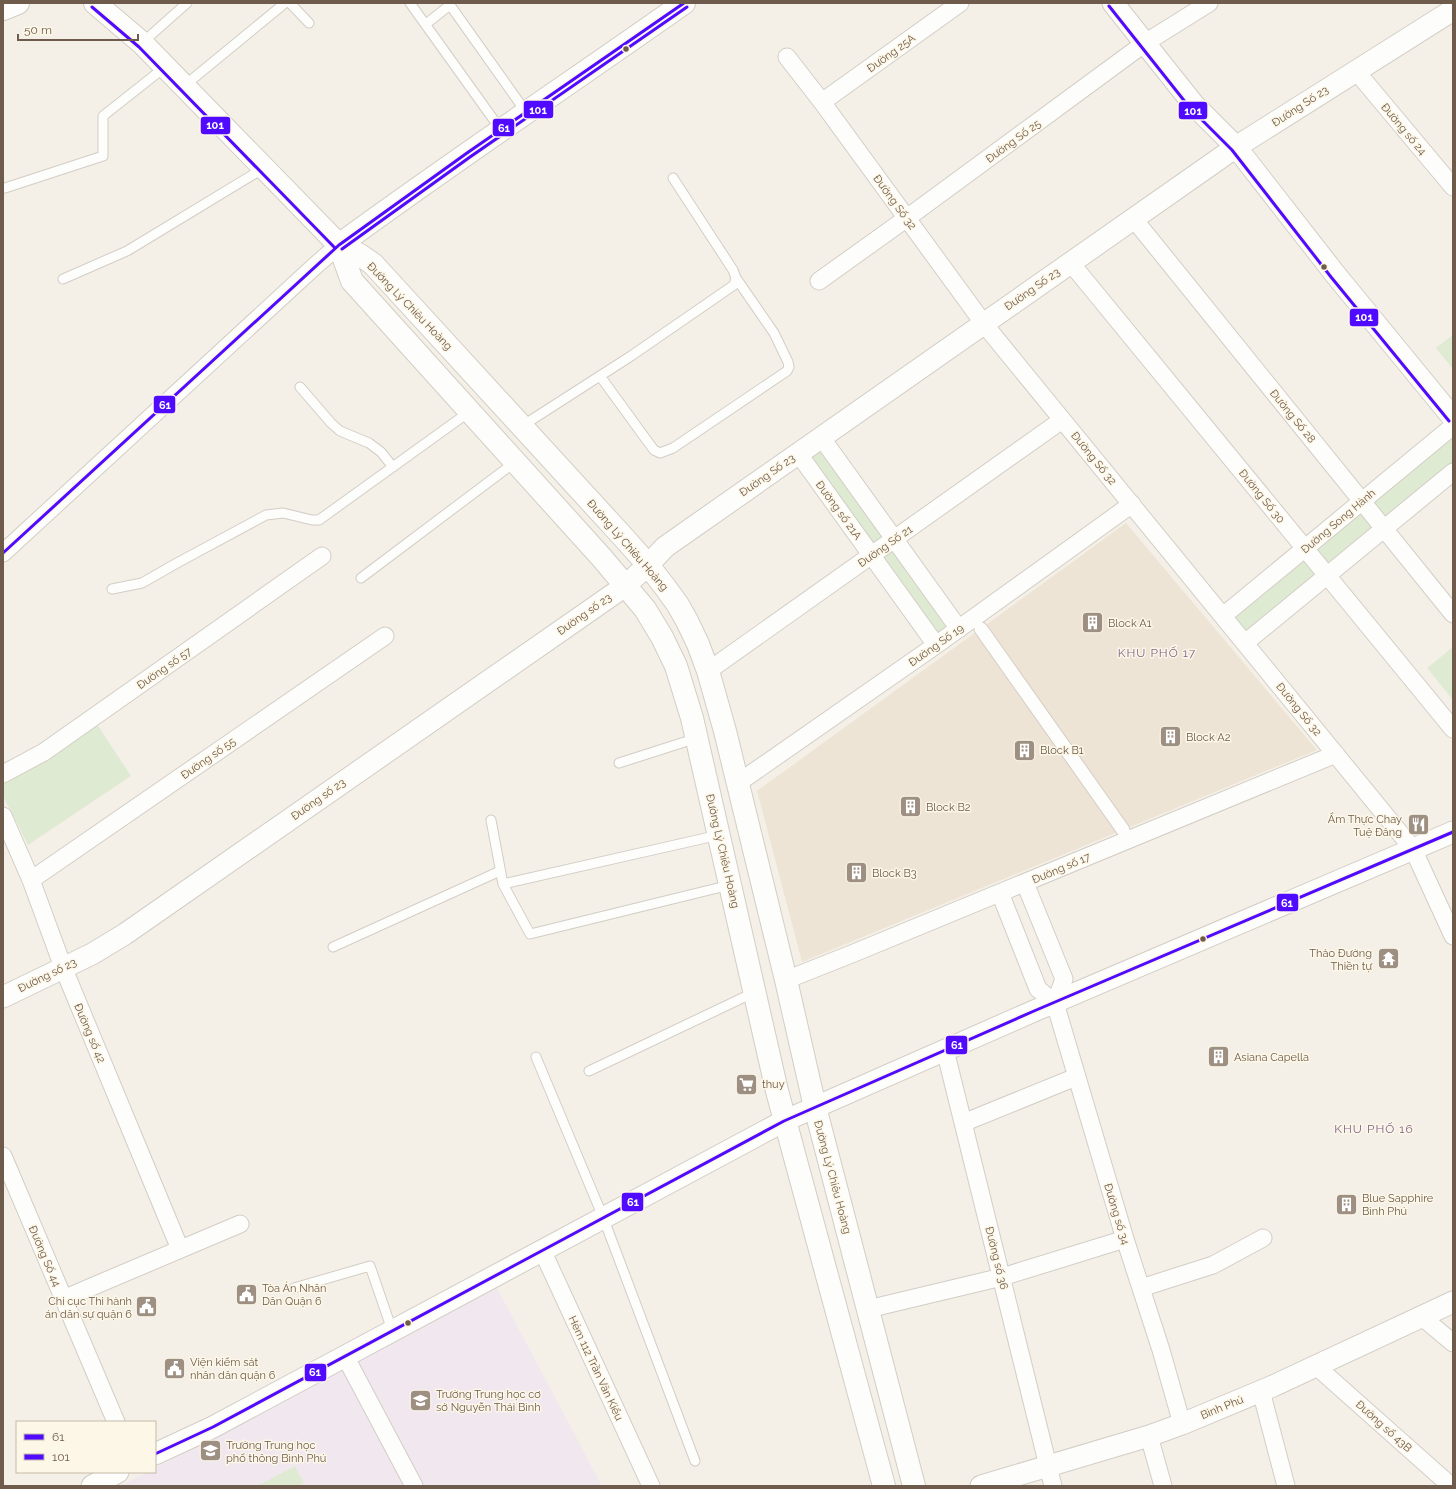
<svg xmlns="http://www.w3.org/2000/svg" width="1456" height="1489" viewBox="0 0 1456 1489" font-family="Raleway,sans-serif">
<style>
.residential{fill:#ede4d5}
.education{fill:#f1e7ef}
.green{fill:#dfead3}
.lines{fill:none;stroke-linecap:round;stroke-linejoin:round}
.service-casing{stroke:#d3cdc6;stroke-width:11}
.pedestrian-casing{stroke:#d3cdc6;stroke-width:15}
.minor-casing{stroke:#d3cdc6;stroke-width:19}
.tertiary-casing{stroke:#d3cdc6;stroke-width:23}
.secondary-casing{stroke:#d3cdc4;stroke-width:24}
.service{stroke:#fdfdfb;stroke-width:9}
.pedestrian{stroke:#fdfdfb;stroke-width:13}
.minor{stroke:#fdfdfb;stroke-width:17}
.tertiary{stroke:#fdfdfb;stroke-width:21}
.secondary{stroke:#fdfdfb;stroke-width:22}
.bus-1-casing{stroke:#fdf7e8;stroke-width:6}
.bus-2-casing{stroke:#fdf7e8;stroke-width:6}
.bus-1{stroke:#4f0aff;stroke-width:3}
.bus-2{stroke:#4f0aff;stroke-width:3}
.bus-dot{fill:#6e5b4b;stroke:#fdf7e8;stroke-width:1.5}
.labels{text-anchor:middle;stroke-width:3;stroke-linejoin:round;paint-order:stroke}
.street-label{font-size:11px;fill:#6e5b4b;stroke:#fdf7e8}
.poi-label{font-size:11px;fill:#6e5b4b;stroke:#fdf7e8;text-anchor:start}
.neighbourhood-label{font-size:12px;letter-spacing:1px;fill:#81638b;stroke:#fdf7e8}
.line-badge{stroke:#fdf7e8;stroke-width:1.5}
.badge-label{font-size:11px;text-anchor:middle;font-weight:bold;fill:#fff}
</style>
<rect width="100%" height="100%" fill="#f4f0e7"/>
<!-- residential -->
<path class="residential" d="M 1126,523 L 1317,750 L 802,962 L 757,791 Z"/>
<!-- education -->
<path class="education" d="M 497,1288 L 602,1486 L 120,1486 L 148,1472 L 155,1472 L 155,1468 L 223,1434 Z"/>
<!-- green -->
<path class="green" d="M 1453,335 L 1453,369 L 1436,348 Z
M 1453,434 L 1453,465 L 1385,520 L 1370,502 Z
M 822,448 L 887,538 L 873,547 L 809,458 Z
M 1361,509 L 1377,527 L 1328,567 L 1313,549 Z
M 893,547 L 951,628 L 937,638 L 879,557 Z
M 1305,557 L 1319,574 L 1245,635 L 1232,617 Z
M 1453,647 L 1453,700 L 1427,668 Z
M 89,712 L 131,776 L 28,845 L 3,796 L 3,768 Z
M 295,1466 L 304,1483 L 298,1486 L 259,1486 L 259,1485 Z"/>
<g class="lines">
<defs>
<path id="service" d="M 290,3 L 309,23
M 410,3 L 501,130
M 450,5 L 526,112
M 426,24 L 450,5 L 449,3
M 142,43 L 187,3
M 184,86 L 285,3
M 5,188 L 103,156 L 103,116 L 165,67
M 63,279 L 127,251 L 264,168
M 600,376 L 648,442 L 654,450 L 660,453 L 673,448 L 787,371 L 789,367 L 788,362 L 774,333 L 736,278
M 300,387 L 331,423 L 340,431 L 369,443 L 381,452 L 393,467
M 522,426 L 631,356 L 734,285 L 736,278 L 733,270 L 673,178
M 361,578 L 515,462
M 112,589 L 142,583 L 177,563 L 266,515 L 283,513 L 312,520 L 319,520 L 469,412
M 619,763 L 697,738
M 491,820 L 503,884 L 530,934 L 730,885
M 503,884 L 719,835
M 333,947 L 500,871
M 536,1057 L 603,1217 L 695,1461
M 589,1071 L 755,992
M 294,1288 L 370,1266 L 392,1330"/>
<path id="pedestrian" d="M 981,629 L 1123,830"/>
<path id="minor" d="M 787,57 L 822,102 L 984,324 L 1413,849 L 1453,936
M 1356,71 L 1453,187
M 822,102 L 960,3
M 1133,218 L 1453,614
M 1070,262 L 1453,729
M 819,281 L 907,218 L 1145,43 L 1209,3
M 821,437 L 959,629
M 798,453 L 936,645
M 3,553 L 316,265 L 339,245
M 1223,616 L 1453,426
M 1245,643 L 1453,472
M 708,671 L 1062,420
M 3,774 L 44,752 L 322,556
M 738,783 L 936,645 L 1132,504
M 3,816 L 31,880 L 63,967 L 180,1249
M 31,880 L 385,636
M 1025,883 L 1064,979 L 1055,1003
M 1000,893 L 1038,989 L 1055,1003 L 1125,1239 L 1161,1350 L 1182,1424
M 786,980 L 854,953 L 1336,754
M 945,1050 L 1053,1486
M 963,1123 L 1076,1077
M 3,1156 L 116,1422
M 542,1250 L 651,1486
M 1141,1288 L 1213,1265 L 1263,1238
M 63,1299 L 240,1224
M 868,1309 L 1002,1277 L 1125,1239
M 1422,1317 L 1453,1343
M 345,1356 L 414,1486
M 1316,1366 L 1451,1486
M 1261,1391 L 1286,1486
M 1149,1436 L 1163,1486"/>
<path id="tertiary" d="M 1113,3 L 1194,105 L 1236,147 L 1335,274 L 1453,418
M 3,997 L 92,954 L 125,934 L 625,586 L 648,565 L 665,547 L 1236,147 L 1453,10
M 155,1454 L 213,1427 L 784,1121 L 1034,1011 L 1453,832
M 92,1486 L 118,1472
M 981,1486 L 1149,1436 L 1182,1424 L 1273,1386 L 1453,1302"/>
<path id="secondary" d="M 95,3 L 142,43 L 339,245 L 360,255 L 373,264 L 625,539 L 648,565 L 665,587 L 678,605 L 687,621 L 698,644 L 708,671 L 725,731 L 786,980 L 815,1107 L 914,1486
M 3,9 L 18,3
M 339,245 L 352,281 L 602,558 L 645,609 L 662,637 L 676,666 L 692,718 L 777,1091 L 884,1486
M 339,245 C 452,162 569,84 684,3"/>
</defs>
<!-- service casing -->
<use href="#service" class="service-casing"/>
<!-- pedestrian casing -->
<use href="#pedestrian" class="pedestrian-casing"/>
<!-- minor casing -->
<use href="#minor" class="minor-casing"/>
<!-- tertiary casing -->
<use href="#tertiary" class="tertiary-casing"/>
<!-- secondary casing -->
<use href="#secondary" class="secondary-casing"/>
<!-- service -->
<use href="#service" class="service"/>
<!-- pedestrian -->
<use href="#pedestrian" class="pedestrian"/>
<!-- minor -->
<use href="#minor" class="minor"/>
<!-- tertiary -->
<use href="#tertiary" class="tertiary"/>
<!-- secondary -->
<use href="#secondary" class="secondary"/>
<defs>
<path id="bus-1" d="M 3,553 L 339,245 L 467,153 L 684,3
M 155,1454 L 213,1427 L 784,1121 L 1034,1011 L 1453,832"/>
<path id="bus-2" d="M 1109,6 L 1190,108 L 1232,150 L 1331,277 L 1449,421
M 92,7 L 139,47 L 335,248
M 342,249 L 470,157 L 687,7"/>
</defs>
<!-- bus-1 casing -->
<use href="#bus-1" class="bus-1-casing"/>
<!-- bus-2 casing -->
<use href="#bus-2" class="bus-2-casing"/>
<!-- bus-1 -->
<use href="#bus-1" class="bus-1"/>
<!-- bus-2 -->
<use href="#bus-2" class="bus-2"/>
</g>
<!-- icons -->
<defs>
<symbol id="building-square" viewBox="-11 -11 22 22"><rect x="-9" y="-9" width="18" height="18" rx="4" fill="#9d8f82" stroke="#fdf7e8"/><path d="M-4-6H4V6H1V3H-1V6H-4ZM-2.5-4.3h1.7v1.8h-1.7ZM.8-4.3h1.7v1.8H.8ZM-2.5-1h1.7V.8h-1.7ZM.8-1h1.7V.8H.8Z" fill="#fff"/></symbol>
<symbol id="restaurant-square" viewBox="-11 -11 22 22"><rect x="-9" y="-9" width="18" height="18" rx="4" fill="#9d8f82" stroke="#fdf7e8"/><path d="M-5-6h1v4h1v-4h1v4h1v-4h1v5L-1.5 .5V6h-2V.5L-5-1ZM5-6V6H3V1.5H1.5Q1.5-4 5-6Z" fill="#fff"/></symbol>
<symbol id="temple-square" viewBox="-11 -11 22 22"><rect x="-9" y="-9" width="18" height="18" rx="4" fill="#9d8f82" stroke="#fdf7e8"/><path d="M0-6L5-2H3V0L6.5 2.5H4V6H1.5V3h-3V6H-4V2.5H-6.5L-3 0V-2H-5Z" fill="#fff"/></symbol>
<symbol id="supermarket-square" viewBox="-11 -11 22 22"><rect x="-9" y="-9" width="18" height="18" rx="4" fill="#9d8f82" stroke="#fdf7e8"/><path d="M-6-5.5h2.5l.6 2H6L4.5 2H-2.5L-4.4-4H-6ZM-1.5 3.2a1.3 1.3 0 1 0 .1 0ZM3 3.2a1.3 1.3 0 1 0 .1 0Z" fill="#fff"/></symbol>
<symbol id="civic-square" viewBox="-11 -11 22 22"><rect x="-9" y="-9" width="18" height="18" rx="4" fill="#9d8f82" stroke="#fdf7e8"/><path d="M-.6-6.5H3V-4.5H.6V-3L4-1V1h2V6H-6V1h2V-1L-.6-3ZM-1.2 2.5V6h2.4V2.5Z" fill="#fff"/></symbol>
<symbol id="school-square" viewBox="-11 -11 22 22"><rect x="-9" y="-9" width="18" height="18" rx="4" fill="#9d8f82" stroke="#fdf7e8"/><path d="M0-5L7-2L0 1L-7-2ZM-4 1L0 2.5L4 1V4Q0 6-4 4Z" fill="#fff"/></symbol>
</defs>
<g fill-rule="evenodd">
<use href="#building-square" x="1080" y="610" width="25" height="25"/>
<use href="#building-square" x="1158" y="724" width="25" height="25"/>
<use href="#building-square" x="1012" y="738" width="25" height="25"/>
<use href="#building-square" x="898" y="794" width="25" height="25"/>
<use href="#restaurant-square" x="1406" y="812" width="25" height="25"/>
<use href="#building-square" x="844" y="860" width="25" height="25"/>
<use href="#temple-square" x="1376" y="946" width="25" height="25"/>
<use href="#building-square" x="1206" y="1044" width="25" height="25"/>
<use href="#supermarket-square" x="734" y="1072" width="25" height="25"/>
<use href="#building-square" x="1334" y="1192" width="25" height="25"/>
<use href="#civic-square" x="234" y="1282" width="25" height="25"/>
<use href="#civic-square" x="134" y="1294" width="25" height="25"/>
<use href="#civic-square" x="162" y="1356" width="25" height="25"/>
<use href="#school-square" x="408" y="1388" width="25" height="25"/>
<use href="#school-square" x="198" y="1438" width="25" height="25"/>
</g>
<!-- markers -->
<g class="bus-dot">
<circle cx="626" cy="49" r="3.5"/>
<circle cx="1324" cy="267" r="3.5"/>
<circle cx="1203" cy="939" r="3.5"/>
<circle cx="408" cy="1323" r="3.5"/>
</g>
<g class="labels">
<!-- street labels -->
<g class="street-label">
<text transform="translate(891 53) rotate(-36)" y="4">Đường 25A</text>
<text transform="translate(1300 106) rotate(-33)" y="4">Đường Số 23</text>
<text transform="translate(1404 129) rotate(50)" y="4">Đường số 24</text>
<text transform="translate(1013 141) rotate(-36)" y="4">Đường Số 25</text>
<text transform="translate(895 202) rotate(54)" y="4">Đường Số 32</text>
<text transform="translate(1032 289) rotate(-35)" y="4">Đường Số 23</text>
<text transform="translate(410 306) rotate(46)" y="4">Đường Lý Chiêu Hoàng</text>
<text transform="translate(1293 416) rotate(51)" y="4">Đường Số 28</text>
<text transform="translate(1094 458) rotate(51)" y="4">Đường Số 32</text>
<text transform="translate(767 475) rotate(-35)" y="4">Đường Số 23</text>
<text transform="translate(1262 496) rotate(51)" y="4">Đường Số 30</text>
<text transform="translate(839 510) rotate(54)" y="4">Đường số 21A</text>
<text transform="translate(1338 521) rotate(-40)" y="4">Đường Song Hành</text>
<text transform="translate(628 545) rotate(49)" y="4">Đường Lý Chiêu Hoàng</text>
<text transform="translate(885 546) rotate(-35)" y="4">Đường Số 21</text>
<text transform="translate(584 614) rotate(-35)" y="4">Đường số 23</text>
<text transform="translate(936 645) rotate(-35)" y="4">Đường Số 19</text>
<text transform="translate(164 668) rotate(-35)" y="4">Đường số 57</text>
<text transform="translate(1299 709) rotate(51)" y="4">Đường Số 32</text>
<text transform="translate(208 758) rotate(-35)" y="4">Đường số 55</text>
<text transform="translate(318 799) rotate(-35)" y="4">Đường số 23</text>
<text transform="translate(723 851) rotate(77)" y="4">Đường Lý Chiêu Hoàng</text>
<text transform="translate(1061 868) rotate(-23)" y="4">Đường số 17</text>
<text transform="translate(47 975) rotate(-26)" y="4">Đường số 23</text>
<text transform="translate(90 1033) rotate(67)" y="4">Đường số 42</text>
<text transform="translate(833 1177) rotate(75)" y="4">Đường Lý Chiêu Hoàng</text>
<text transform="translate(1117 1214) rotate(73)" y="4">Đường số 34</text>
<text transform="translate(45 1256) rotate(67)" y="4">Đường Số 44</text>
<text transform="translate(997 1258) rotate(76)" y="4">Đường số 36</text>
<text transform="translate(596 1368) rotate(65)" y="4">Hẻm 112 Trần Văn Kiểu</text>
<text transform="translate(1222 1407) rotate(-22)" y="4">Bình Phú</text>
<text transform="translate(1384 1426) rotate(42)" y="4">Đường số 43B</text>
</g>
<!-- poi labels -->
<g class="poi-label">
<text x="1108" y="627">Block A1</text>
<text x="1186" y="741">Block A2</text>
<text x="1040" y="754">Block B1</text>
<text x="926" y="811">Block B2</text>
<text x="1402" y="823" text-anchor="end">Ẩm Thực Chay<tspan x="1402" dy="13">Tuệ Đăng</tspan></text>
<text x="872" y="877">Block B3</text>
<text x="1372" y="957" text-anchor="end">Thảo Đường<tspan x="1372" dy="13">Thiền tự</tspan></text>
<text x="1234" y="1061">Asiana Capella</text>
<text x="762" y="1088">thuy</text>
<text x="1362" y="1202">Blue Sapphire<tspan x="1362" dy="13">Bình Phú</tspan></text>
<text x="262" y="1292">Tòa Án Nhân<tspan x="262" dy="13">Dân Quận 6</tspan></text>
<text x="132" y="1305" text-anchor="end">Chi cục Thi hành<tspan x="132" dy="13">án dân sự quận 6</tspan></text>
<text x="190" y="1366">Viện kiểm sát<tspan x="190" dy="13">nhân dân quận 6</tspan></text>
<text x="436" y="1398">Trường Trung học cơ<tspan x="436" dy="13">sở Nguyễn Thái Bình</tspan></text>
<text x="226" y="1449">Trường Trung học<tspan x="226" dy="13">phổ thông Bình Phú</tspan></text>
</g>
<!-- neighbourhood labels -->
<g class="neighbourhood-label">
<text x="1157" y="657">KHU PHỐ 17</text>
<text x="1374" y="1133">KHU PHỐ 16</text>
</g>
</g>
<g class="line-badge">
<rect x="523" y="100" width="31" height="19" rx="4" fill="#4f0aff"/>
<rect x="1178" y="101" width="30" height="19" rx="4" fill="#4f0aff"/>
<rect x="200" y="116" width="31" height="19" rx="4" fill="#4f0aff"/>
<rect x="492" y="118" width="23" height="19" rx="4" fill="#4f0aff"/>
<rect x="1349" y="308" width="30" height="19" rx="4" fill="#4f0aff"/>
<rect x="153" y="395" width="23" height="19" rx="4" fill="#4f0aff"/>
<rect x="1276" y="893" width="23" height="19" rx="4" fill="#4f0aff"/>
<rect x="945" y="1035" width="23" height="20" rx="4" fill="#4f0aff"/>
<rect x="621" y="1192" width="23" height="20" rx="4" fill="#4f0aff"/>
<rect x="304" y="1363" width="23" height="19" rx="4" fill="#4f0aff"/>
</g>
<g class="badge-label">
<text x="538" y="114">101</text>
<text x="1193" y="115">101</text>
<text x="215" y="129">101</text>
<text x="504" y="132">61</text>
<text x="1364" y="321">101</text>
<text x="165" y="409">61</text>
<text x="1287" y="907">61</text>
<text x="957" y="1049">61</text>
<text x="633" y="1206">61</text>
<text x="315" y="1376">61</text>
</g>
<!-- border -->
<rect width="1456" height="1489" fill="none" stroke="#6e5b4b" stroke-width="8"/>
<!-- legend -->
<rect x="16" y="1421" width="140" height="52" fill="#fdf7e8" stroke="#c4b9a9"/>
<rect x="24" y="1434" width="20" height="6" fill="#4f0aff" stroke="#c4b9a9"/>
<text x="52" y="1441" font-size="12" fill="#6e5b4b">61</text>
<rect x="24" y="1454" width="20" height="6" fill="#4f0aff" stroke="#c4b9a9"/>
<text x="52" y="1461" font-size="12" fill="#6e5b4b">101</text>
<!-- scale -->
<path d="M18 34v6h120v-6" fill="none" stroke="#6e5b4b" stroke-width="2"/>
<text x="24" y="34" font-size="12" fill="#6e5b4b" stroke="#fdf7e8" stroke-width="3" paint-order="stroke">50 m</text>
</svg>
